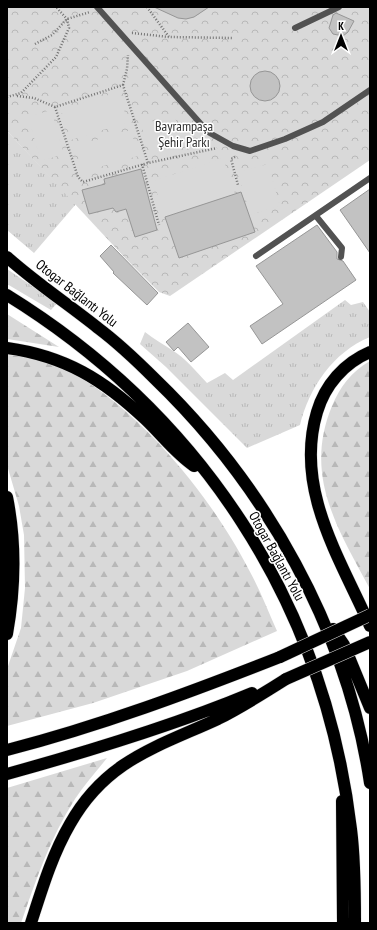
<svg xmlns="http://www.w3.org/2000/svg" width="377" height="930" viewBox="0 0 377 930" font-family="'PT Sans Narrow',sans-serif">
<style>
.grass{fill:url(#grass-tufts)}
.forest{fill:url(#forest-firs)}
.park{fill:url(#park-crowns)}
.pitch{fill:#d9d9d9}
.building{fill:#c2c2c2;stroke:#969696}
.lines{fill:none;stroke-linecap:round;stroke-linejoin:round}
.highway-casing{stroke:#dbdbdb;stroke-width:13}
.path{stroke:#747474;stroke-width:2.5;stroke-dasharray:1 2;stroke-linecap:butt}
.lane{stroke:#525252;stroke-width:6}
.highway{stroke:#000;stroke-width:12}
.highway-bridge-casing{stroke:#dbdbdb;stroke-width:13;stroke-linecap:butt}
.highway-bridge{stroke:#000;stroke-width:12}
.labels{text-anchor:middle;stroke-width:3;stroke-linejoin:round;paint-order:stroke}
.park-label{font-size:14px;fill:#303030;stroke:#fff}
.street-label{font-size:14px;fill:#000;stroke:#fff}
</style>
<defs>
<pattern id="grass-tufts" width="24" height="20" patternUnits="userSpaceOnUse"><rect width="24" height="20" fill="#d9d9d9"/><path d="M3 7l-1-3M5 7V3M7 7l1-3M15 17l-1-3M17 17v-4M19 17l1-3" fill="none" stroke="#b8b8b8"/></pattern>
<pattern id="forest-firs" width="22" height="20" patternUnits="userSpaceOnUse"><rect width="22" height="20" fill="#d9d9d9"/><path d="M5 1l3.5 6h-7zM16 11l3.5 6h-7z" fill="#b8b8b8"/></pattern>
<pattern id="park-crowns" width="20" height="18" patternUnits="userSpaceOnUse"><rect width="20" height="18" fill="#d9d9d9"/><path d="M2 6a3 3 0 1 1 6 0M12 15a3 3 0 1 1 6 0" fill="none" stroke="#b8b8b8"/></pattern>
</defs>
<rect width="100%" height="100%" fill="#fff"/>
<!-- grass -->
<path class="grass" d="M 7,131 L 76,204 L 34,253 L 7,230 Z
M 7,269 L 57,303 L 51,310 L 7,284 Z
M 345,300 L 351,305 L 363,302 L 370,312 L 370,337 C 333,352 309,388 300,425 L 247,448 L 166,367 L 140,344 L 145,332 C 154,339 163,344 172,350 C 185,358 196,371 207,383 L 225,373 L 233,380 Z"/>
<!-- forest -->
<path class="forest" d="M 7,315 L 7,314 L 59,347 L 7,339 Z
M 7,355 C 26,356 48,360 66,369 C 139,408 211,496 249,570 C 260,590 268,611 277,631 L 187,671 L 93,703 L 7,726 L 7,669 L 21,628 L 25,588 L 24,535 L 19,506 L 7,465 Z
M 370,361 L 370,589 C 338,529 303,476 332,406 C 340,387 351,372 370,361 Z
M 107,758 C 96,772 84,785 75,799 C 50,838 36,880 21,923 L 7,923 L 7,788 Z"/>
<!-- park -->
<path class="park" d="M 7,7 L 370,7 L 370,160 L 170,296 L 159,292 L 126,259 L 7,131 Z"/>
<!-- pitch -->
<path class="pitch" d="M 118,92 L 128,122 L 71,140 L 61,110 Z
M 51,110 L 64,154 L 41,161 L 28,117 Z
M 174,114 L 184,145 L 151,155 L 141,125 Z
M 131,130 L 138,156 L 82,172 L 75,146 Z
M 223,158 L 235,194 L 165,217 L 153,181 Z
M 268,164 L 280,206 L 250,215 L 238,172 Z"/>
<!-- building -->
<path class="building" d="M 154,7 L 209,7 L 194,17 L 186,19 L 178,18 Z
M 336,13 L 354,21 L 348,32 L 343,36 L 333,34 L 329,28 L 333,15 Z
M250 86a15 15 0 1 1 30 0a15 15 0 1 1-30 0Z
M 141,169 L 157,230 L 135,237 L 126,209 L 116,212 L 113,208 L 89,214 L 82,190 L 105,184 L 104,179 Z
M 370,189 L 370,253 L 340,210 Z
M 241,192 L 255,232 L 179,258 L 165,217 Z
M 317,225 L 337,252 L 337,259 L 343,261 L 356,280 L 262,344 L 250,326 L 283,304 L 256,266 Z
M 111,245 L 158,293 L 147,305 L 113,273 L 114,272 L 100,256 Z
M 188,323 L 209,347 L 191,362 L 178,347 L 174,351 L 166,342 Z"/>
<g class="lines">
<defs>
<path id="highway" d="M 7,257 C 36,283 68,304 98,328 C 118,343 137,361 155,379 C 266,486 347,630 370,783
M 7,295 C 201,415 324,602 351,829 C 355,860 355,892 355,923
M 7,348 C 65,356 104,380 145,419 C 162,435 175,453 194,466
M 370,352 C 344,363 325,385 317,412 C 294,489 340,558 370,626
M 7,497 C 16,542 15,589 7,634
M 333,629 L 344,645 L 370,708
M 7,750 C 100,726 191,692 280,657
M 7,774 C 90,751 173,726 252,693
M 342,801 L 343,923
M 31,923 C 42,889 52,855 70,824 C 106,760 157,747 218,719 C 242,707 264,693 286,679"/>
</defs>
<!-- highway casing -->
<use href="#highway" class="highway-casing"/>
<!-- path -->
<path class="path" d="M 147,7 L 169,37
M 132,33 L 169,37 L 233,38
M 35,44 L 52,35 L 67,19 L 90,12
M 123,85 L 127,69 L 128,55
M 17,96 L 34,98 L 55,107 L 123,85 L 148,163
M 7,97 L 21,93 L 56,57 L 69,28 L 67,19 L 56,7
M 55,107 L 78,177 L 83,182 L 148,163 L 217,148
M 235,157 L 231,159 L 238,185
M 142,164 L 159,225"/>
<!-- lane -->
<path class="lane" d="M 97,7 L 208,132 L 233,146 L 250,151 L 285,139 L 323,122 L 370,90
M 295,28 L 339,7
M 316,216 L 342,248 L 341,257
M 256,256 L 370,178"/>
<!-- highway -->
<use href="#highway" class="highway"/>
<defs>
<path id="highway-bridge" d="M 280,657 L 370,615
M 286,679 L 370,642"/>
</defs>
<!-- highway-bridge casing -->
<use href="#highway-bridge" class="highway-bridge-casing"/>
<!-- highway-bridge -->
<use href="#highway-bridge" class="highway-bridge"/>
</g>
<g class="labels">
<!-- park labels -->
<g class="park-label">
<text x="184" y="131">Bayrampaşa<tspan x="184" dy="16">Şehir Parkı</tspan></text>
</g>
<!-- street labels -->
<g class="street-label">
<text transform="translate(77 293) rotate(38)" y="5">Otogar Bağlantı Yolu</text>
<text transform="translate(277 556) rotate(61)" y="5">Otogar Bağlantı Yolu</text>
</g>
</g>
<!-- border -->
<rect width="377" height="930" fill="none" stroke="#000000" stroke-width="16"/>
<!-- north arrow -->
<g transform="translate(341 36)" stroke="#ffffff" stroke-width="3" paint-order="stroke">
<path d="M0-3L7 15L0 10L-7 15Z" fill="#000000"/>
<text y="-6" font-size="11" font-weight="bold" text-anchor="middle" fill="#000000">K</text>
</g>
</svg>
